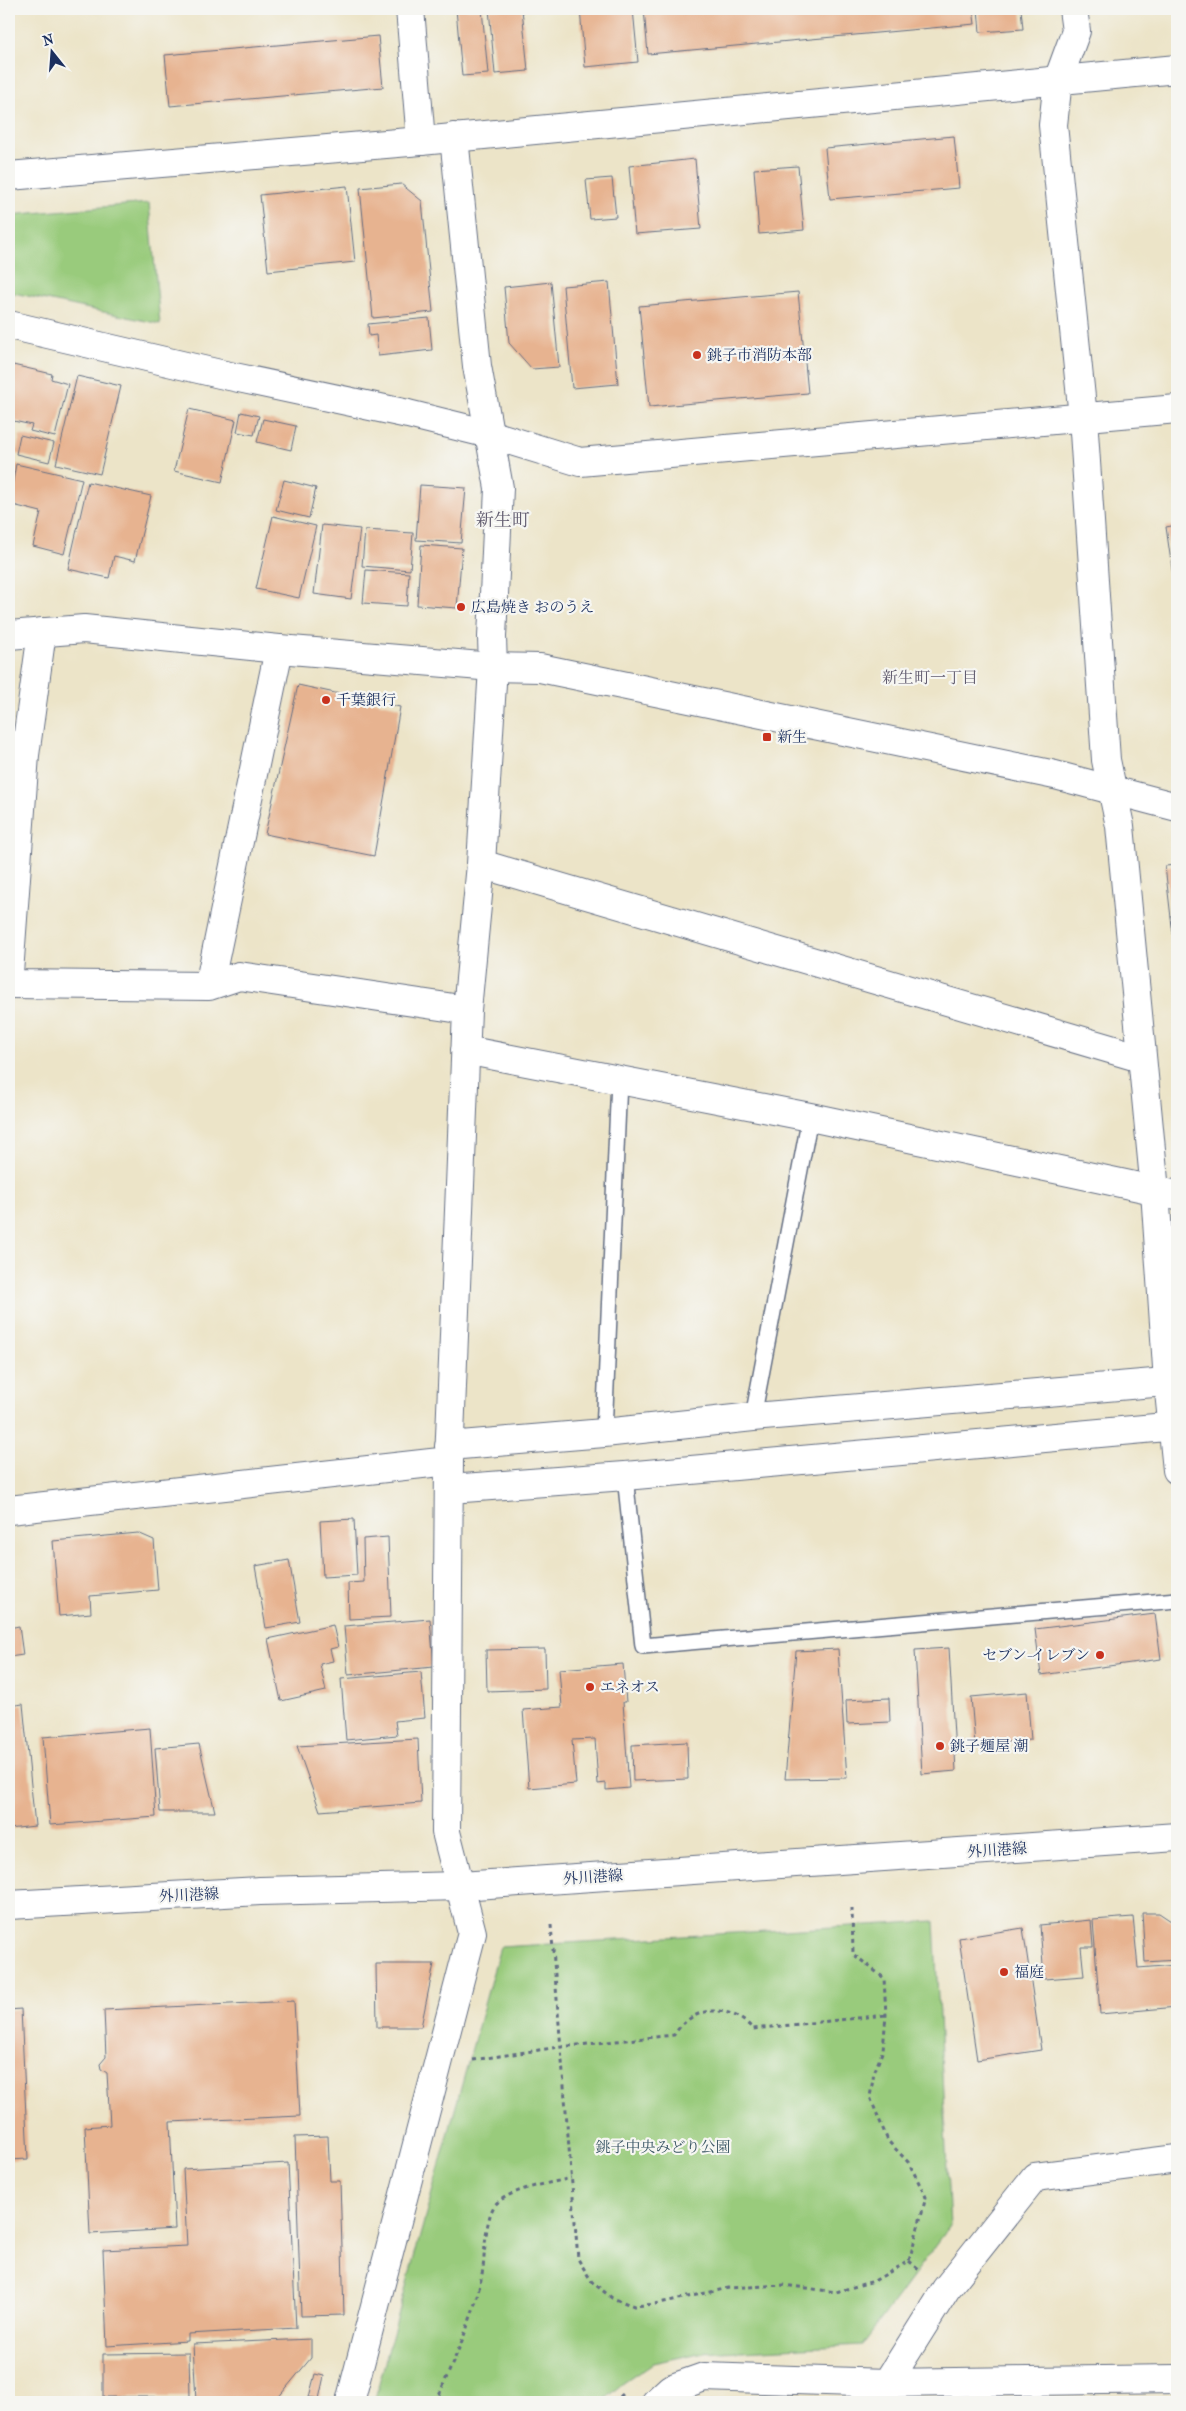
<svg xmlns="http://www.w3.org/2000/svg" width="1186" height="2411" viewBox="0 0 1186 2411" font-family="'IM FELL French Canon','Noto Serif JP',serif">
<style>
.green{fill:#99cb7b;stroke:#5a7d6c}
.building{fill:#e7b390}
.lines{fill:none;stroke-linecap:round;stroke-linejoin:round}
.service-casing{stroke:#646e83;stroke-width:18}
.minor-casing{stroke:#646e83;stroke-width:30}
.tertiary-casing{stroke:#646e83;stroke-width:30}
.secondary-casing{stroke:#646e83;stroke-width:30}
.path{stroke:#646e83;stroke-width:3;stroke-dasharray:4 4;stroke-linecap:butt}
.service{stroke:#fff;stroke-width:15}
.minor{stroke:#fff;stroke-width:28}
.tertiary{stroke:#fff;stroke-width:28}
.secondary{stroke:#fff;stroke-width:28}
.poi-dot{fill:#c8321e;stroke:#f6f6f2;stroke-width:2}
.labels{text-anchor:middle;stroke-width:4.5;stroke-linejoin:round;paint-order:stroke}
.poi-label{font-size:15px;fill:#1b2f5e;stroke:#f6f6f2;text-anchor:start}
.street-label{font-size:15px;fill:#1b2f5e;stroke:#f6f6f2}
.park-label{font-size:15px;fill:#3a5665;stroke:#f6f6f2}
.neighbourhood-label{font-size:16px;fill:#625d70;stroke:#f6f6f2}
.quarter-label{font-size:18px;fill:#625d70;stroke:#f6f6f2}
</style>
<rect width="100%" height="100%" fill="#f6f6f2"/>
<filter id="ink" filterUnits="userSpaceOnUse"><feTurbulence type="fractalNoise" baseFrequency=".02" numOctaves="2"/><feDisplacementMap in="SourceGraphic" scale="10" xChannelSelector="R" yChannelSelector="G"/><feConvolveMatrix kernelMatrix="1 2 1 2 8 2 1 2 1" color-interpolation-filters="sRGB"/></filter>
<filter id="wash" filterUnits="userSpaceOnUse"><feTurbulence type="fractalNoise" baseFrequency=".0096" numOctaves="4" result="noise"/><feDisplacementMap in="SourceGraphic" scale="20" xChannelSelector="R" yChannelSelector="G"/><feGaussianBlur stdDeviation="1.12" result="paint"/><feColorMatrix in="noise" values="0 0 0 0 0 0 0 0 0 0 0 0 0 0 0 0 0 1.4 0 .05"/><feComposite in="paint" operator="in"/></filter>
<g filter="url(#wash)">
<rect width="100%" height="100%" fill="#ece4c8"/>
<!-- green -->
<path class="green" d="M 149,203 L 160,324 L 9,292 L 9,215 Z
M 934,1921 L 950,2226 L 862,2345 L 700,2353 L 653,2363 L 622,2384 L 601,2402 L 374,2402 L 500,1947 Z"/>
<g id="blocks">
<!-- building -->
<path class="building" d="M 456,9 L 482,9 L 488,74 L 462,76 Z
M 489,9 L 522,9 L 528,71 L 495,74 Z
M 580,9 L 633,9 L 638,62 L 585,67 Z
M 644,9 L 973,9 L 975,24 L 648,54 Z
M 978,9 L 1021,9 L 1023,29 L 980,32 Z
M 378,36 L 383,87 L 170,106 L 165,55 Z
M 954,136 L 959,188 L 830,199 L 825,148 Z
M 695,159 L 701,229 L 635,234 L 629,166 Z
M 798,166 L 804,230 L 759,234 L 754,169 Z
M 612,178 L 616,217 L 590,219 L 586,180 Z
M 401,184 L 422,201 L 433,312 L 373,318 L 360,188 Z
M 347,186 L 355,262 L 268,271 L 260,195 Z
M 551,282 L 559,367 L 532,369 L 509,343 L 504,287 Z
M 609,282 L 618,384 L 572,388 L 563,286 Z
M 798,292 L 808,393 L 649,407 L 639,306 Z
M 429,318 L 432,350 L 378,356 L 376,335 L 369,336 L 368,324 Z
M 13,365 L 52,374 L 51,379 L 68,384 L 55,437 L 30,431 L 32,425 L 9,420 L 9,384 Z
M 77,376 L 121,386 L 100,474 L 56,464 Z
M 189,409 L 236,420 L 222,482 L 174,471 Z
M 241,412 L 259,416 L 254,435 L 237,432 Z
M 263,419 L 296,426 L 291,450 L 257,442 Z
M 20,435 L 54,443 L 49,462 L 16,454 Z
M 16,464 L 82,479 L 64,554 L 33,546 L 41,512 L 9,504 Z
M 284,480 L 316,488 L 309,518 L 276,510 Z
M 88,482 L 151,496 L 135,561 L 114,556 L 109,578 L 68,569 Z
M 420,485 L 466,488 L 461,543 L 416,540 Z
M 273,516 L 316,526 L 299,598 L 256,589 Z
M 322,525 L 360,529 L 351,599 L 314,594 Z
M 1177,525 L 1177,597 L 1176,597 L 1166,527 Z
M 365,530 L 413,533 L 410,570 L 362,566 Z
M 421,545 L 462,548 L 457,608 L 417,605 Z
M 366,570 L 409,573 L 407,606 L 363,603 Z
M 298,685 L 400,707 L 374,856 L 265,834 Z
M 1177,865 L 1177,960 L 1176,961 L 1165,866 Z
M 354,1519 L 357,1575 L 323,1577 L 320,1521 Z
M 138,1533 L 154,1540 L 158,1590 L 90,1596 L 91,1613 L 59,1616 L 53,1541 Z
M 388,1537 L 391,1617 L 349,1619 L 348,1583 L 364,1582 L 363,1539 Z
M 289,1560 L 300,1622 L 266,1628 L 255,1566 Z
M 1155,1614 L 1161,1659 L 1041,1675 L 1035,1629 Z
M 430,1619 L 434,1667 L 348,1675 L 344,1626 Z
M 333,1625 L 338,1647 L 330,1649 L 333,1661 L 320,1664 L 326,1691 L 281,1701 L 268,1639 Z
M 19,1626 L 23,1655 L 9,1657 L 9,1628 Z
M 949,1648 L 956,1771 L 922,1774 L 915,1650 Z
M 545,1649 L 546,1689 L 487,1691 L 486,1650 Z
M 838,1649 L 847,1778 L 785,1779 L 796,1651 Z
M 623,1664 L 626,1702 L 623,1702 L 629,1788 L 606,1790 L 606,1783 L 598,1784 L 595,1739 L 572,1740 L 576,1784 L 529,1788 L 523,1710 L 562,1707 L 559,1669 Z
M 421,1672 L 425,1718 L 395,1721 L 397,1735 L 346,1740 L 341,1679 Z
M 1027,1692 L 1031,1740 L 975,1745 L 971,1697 Z
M 889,1698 L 890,1722 L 847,1724 L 846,1700 Z
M 23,1704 L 35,1826 L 9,1829 L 9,1706 Z
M 150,1728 L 156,1817 L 50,1825 L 43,1737 Z
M 418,1739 L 421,1803 L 320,1811 L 297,1746 Z
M 687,1742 L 688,1779 L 633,1781 L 632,1745 Z
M 199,1744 L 215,1812 L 160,1812 L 155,1748 Z
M 1142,1913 L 1159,1913 L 1177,1925 L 1177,1960 L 1145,1962 Z
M 1133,1917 L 1138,1968 L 1177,1965 L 1177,2007 L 1100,2014 L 1093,1920 Z
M 1091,1920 L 1093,1947 L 1081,1947 L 1084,1976 L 1044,1979 L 1040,1925 Z
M 1023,1928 L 1041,2050 L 977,2060 L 959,1938 Z
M 376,1964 L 434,1964 L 421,2027 L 377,2027 Z
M 294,2001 L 300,2116 L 170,2122 L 175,2229 L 90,2234 L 85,2127 L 110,2125 L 107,2073 L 101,2069 L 100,2064 L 106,2057 L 104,2010 Z
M 21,2009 L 28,2159 L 9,2160 L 9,2010 Z
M 328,2136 L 330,2181 L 340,2181 L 344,2315 L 301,2316 L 295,2137 Z
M 288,2163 L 296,2328 L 188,2334 L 188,2341 L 107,2346 L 103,2250 L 187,2246 L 183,2169 Z
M 311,2339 L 311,2358 L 277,2399 L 277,2402 L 196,2402 L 193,2344 Z
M 189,2353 L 190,2397 L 103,2397 L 103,2354 Z
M 315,2374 L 324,2376 L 319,2399 L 309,2397 Z"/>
</g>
</g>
<g filter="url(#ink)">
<use href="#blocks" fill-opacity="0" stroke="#646e83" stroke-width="1"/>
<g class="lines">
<defs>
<path id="service" d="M 753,1417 L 810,1117
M 604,1433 L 619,1080
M 625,1476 L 643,1646 L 1177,1600"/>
<path id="minor" d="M 410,9 L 421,141
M 1058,80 L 1076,31 L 1073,9
M 481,864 L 1141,1058
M 9,973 L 25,755 L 42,632
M 9,984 L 209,986 L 239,976 L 467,1010
M 209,986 L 279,649
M 465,1050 L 810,1117 L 1177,1195
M 449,1446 L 604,1433 L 753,1417 L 1177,1381
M 450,1489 L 625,1476 L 1177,1426
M 9,1510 L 449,1461
M 880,2394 L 946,2289 L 1035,2177 L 1177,2159
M 350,2402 L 472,1933 L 446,1832 L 449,1461 L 467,1010 L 481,864 L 493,667 L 492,637 L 499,488 L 477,366 L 454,137
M 656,2402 L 670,2389 L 704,2377 L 887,2383 L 1177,2379"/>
<path id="tertiary" d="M 1058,80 L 1053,125 L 1083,417 L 1106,760 L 1120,826 L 1155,1191 L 1168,1382 L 1177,1470
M 9,176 L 421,141 L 1177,69
M 9,325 L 220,374 L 408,414 L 489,434 L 580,462 L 1177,409
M 9,635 L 84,629 L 279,649 L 493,667 L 540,668 L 1055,775 L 1177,807"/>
<path id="secondary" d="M 9,1905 L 260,1891 L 460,1886 L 1177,1837"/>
</defs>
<!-- service casing -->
<use href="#service" class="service-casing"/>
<!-- minor casing -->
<use href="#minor" class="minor-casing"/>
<!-- tertiary casing -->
<use href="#tertiary" class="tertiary-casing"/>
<!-- secondary casing -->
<use href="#secondary" class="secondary-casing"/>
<!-- path -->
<path class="path" d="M 551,1925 L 578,2259 L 592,2282 L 612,2298 L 634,2306 L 655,2304 L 729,2288 L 784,2285 L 836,2292 L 874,2281 L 909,2261 L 926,2197 L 909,2163 L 888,2141 L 870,2097 L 874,2073 L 883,2050 L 886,2015 L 884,1978 L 853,1954 L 852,1908
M 473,2060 L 559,2047 L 674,2035 C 693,2005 729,2003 753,2029 L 886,2015
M 909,2261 L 919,2269
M 436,2402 C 454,2359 476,2315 483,2268 C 485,2252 485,2212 498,2202 C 517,2187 548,2184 571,2178
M 614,2402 L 623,2394"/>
<!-- service -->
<use href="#service" class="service"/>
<!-- minor -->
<use href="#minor" class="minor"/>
<!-- tertiary -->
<use href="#tertiary" class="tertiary"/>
<!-- secondary -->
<use href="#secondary" class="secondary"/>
</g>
</g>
<!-- markers -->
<g class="poi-dot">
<circle cx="697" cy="355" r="5"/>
<circle cx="461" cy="607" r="5"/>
<circle cx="326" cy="700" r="5"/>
<rect x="762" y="732" width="10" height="10" rx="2.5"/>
<circle cx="1100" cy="1655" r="5"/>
<circle cx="590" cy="1687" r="5"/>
<circle cx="940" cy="1746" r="5"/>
<circle cx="1004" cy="1972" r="5"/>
</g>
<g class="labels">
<!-- poi labels -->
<g class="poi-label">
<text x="707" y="360">銚子市消防本部</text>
<text x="471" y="612">広島焼き おのうえ</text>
<text x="336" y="705">千葉銀行</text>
<text x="777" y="742">新生</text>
<text x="1090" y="1660" text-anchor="end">セブン-イレブン</text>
<text x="600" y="1692">エネオス</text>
<text x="950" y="1751">銚子麺屋 潮</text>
<text x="1014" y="1977">福庭</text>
</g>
<!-- street labels -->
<g class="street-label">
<text transform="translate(997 1850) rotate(-4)" y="5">外川港線</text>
<text transform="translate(593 1877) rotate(-4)" y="5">外川港線</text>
<text transform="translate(189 1895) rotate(-3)" y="5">外川港線</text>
</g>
<!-- park labels -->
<g class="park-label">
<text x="663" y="2152">銚子中央みどり公園</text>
</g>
<!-- neighbourhood labels -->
<g class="neighbourhood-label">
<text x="930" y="683">新生町一丁目</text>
</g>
<!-- quarter labels -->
<g class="quarter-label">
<text x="503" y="526">新生町</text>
</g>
</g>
<!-- margin -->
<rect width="1186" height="2411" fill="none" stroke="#f6f6f2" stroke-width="30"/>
<!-- north arrow -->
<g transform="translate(52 52) rotate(343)" stroke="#f6f6f2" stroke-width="4" paint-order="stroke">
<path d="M0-4L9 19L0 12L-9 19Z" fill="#1b2f5e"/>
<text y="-8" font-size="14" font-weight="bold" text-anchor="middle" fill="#1b2f5e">N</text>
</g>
</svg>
